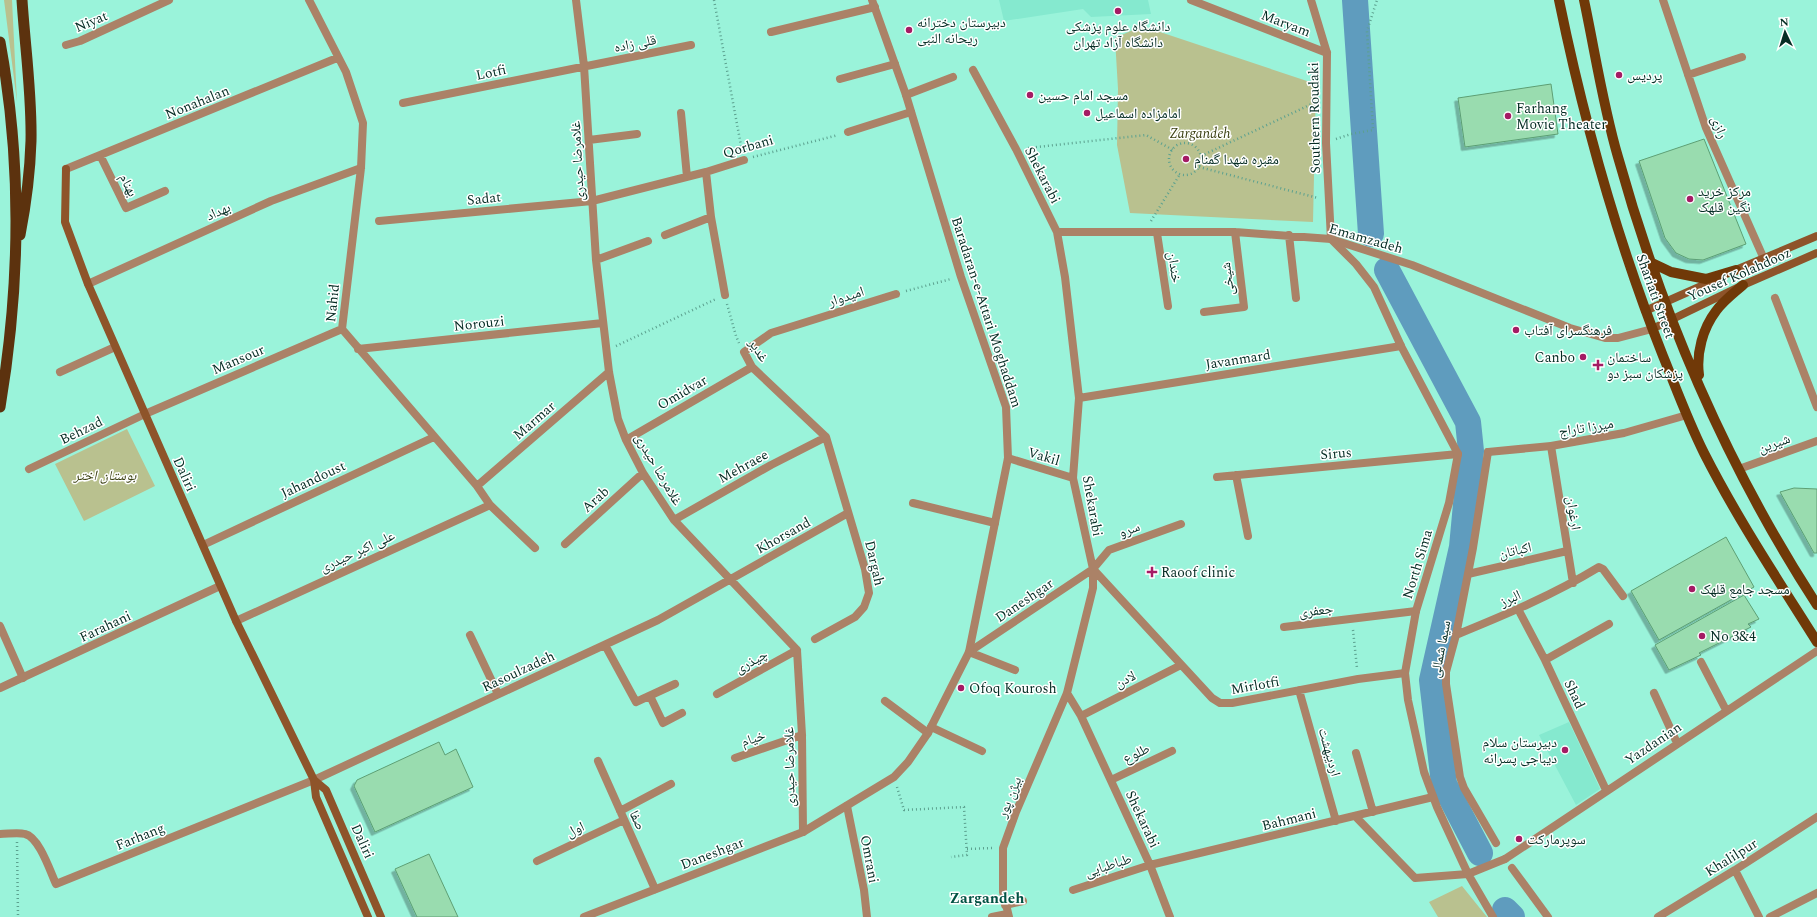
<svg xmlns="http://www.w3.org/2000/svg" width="1817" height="917" viewBox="0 0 1817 917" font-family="Spectral,'Noto Naskh Arabic',serif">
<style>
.built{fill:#85e9cf}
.green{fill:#b9c18f}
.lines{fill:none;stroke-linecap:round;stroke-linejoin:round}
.river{stroke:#5f9cbe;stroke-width:26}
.building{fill:#99dcaf;stroke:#5d9f74;filter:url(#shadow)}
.path{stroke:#5ca18f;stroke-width:2.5;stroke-dasharray:1 3;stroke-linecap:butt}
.service{stroke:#ab8267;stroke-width:8}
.minor{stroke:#ab8267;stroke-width:8}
.tertiary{stroke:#ab8267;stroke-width:8}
.secondary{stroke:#8e542a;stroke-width:8}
.primary{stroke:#703908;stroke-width:10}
.trunk{stroke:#5c320e;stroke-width:11}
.poi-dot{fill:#a41b64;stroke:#fff;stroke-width:1.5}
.labels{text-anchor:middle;stroke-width:3;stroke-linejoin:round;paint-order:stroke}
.street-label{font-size:14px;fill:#052d24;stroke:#fff}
.poi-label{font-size:14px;fill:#052d24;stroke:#fff;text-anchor:start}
.park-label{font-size:14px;font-style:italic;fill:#3a3f11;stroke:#fff}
.neighbourhood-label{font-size:15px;font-weight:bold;fill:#005243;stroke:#fff}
</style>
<defs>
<filter id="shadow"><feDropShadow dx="-3.5" dy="3.5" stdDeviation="0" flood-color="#0004"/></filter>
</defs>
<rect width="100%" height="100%" fill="#9af3da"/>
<!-- built -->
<path class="built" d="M 999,0 L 1148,0 L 1151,14 L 1091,17 L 1083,9 L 1004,21 Z
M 1569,722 L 1600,789 L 1576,805 L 1539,735 Z"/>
<!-- green -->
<path class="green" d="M 4,0 L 12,0 L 17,102 Z
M 1142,26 L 1316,84 L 1313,222 L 1130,213 L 1117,145 L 1118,89 L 1115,38 Z
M 127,429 L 155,486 L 84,521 L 55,464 Z
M 1462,886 L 1487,917 L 1438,917 L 1429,902 Z"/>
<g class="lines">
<!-- river -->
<path class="river" d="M 1355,0 L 1371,234
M 1387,270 L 1468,422 L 1471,451 L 1462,547 L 1432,680 L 1444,784 L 1480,853
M 1505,910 L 1512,917"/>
</g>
<!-- building -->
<path class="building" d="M 1551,84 L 1558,134 L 1465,147 L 1458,98 Z
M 1704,139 L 1746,244 L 1703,260 L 1689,259 L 1676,253 L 1665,238 L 1639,161 Z
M 1794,488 L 1817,489 L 1817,553 L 1814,553 L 1780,492 Z
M 1726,537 L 1754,587 L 1659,640 L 1631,591 Z
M 1744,595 L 1759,619 L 1748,624 L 1751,627 L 1699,653 L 1701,655 L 1669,670 L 1655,645 Z
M 439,742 L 445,755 L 456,749 L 473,787 L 375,832 L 354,786 L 357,780 Z
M 429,854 L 458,917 L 417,917 L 395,869 Z"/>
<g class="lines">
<!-- path -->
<path class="path" d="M 714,0 L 742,151
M 1336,139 L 1351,134 L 1373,130 L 1367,31 L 1377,0
M1169 159a16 16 0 1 1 32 0a16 16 0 1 1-32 0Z
M 1028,148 L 1146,135 L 1173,150
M 1201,156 L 1316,102
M 753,157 L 838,135
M 1199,167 L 1318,198
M 1151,221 L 1180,174
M 906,291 L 951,279
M 727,304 L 736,336 L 739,343
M 616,346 L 716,299
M 1353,630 L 1357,668
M 897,787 L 904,810 L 964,807 L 967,855 L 951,857
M 17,842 L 18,917
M 967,849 L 992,848"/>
<!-- service -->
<path class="service" d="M 60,372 L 115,347
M 0,626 L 23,678
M 1005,905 L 1023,901"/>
<!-- minor -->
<path class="minor" d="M 309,0 L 346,72 L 363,123 L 361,168 L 342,329 L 477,486 L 490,505 L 535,548
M 576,0 L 584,66 L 596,260 L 609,372 L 618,419 L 626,440 L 643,473 L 674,520 L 797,650 L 802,735 L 803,832
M 1191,0 L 1327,53
M 1663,0 L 1706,128 L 1764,259
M 771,32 L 875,7
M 66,45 L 80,41 L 169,0
M 973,70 L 1016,149 L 1057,232 L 1065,277 L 1079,398 L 1073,478 L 1093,569 L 1093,588 L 1067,693 L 1016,812 L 1003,848 L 1003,892 L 1009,917
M 1688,75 L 1742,57
M 840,79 L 895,64
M 906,95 L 953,77
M 403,103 L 691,45
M 681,113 L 687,177
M 848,132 L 911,112
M 589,140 L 637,134
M 100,155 L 126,208 L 165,191
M 66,169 L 337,58
M 706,172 L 711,217 L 725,295
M 379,221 L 592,201 L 706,172 L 744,160
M 1057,232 L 1235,232 L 1331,239 L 1412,265 L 1570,328 L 1605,338 L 1618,338 L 1652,329
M 1157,233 L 1168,306
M 665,235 L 711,217
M 1289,235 L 1296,298
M 596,260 L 648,241
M 88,284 L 271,201 L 361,168
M 1775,298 L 1817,407
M 1204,312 L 1244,307 L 1235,232
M 358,349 L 603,323
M 1079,398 L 1401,346
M 626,440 L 752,367
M 1551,446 L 1573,583
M 1488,452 L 1473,548 L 1456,635 L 1446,672 L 1446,684 L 1460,777 L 1464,788 L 1496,843
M 1008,458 L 1073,478
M 29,469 L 145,414 L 342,329
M 1739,469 L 1817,441
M 1236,475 L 1248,536
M 1217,477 L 1458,454
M 477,486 L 609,372
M 913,503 L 995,523
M 674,520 L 771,465 L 826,437
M 565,544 L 643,473
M 203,545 L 434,437
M 1093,569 L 1212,698 L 1220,703 L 1232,703 L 1358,679 L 1405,673
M 1468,574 L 1567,551
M 1518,609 L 1545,660 L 1606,790
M 236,621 L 490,505
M 1284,627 L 1416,611
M 470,635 L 498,694
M 1456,635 C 1505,615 1553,595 1599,567 L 1603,569 L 1623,596
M 815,639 L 855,617 L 864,607 L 869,593 L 865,569 L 826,437 L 752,367 L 744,352 L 771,333 L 896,294
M 605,645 L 636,702 L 675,684
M 969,652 L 1093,569 L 1109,550 L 1181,524
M 969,652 L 1015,670
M 1545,660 L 1609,624
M 1701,662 L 1726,710
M 0,688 L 220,586
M 1299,690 L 1336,821
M 1067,693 L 1081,716 L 1150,865 L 1170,917
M 1654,693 L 1677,743
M 717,694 L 797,650
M 650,696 L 663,723 L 682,713
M 885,701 L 928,733
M 1081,716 L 1181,665
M 931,727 L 982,751
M 1356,753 L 1373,812
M 735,758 L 802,735
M 598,761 L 655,889
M 1111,780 L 1172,751
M 847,806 L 864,890 L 867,917
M 620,811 L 671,784
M 1355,816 L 1415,878 L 1468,874
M 0,834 C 8,834 18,832 25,834 C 39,837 50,871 56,884 L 314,780 L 658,620 L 848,513
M 1505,859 L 1817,651
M 537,861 L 624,820
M 1512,868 L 1548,917
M 1735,870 L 1759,917
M 1073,890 L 1150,865 L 1433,797
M 992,917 L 1007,914
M 1658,917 L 1735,870 L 1817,817
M 1770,917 L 1817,893"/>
<!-- tertiary -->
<path class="tertiary" d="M 1311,0 L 1327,53 L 1326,143 L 1331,239 L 1356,264 L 1374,287 L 1401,346 L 1458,454 L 1449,503 L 1416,611 L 1405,673 L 1408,700 L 1424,772 L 1437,807 L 1468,874 L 1493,917
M 1488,452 L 1551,446 L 1624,433 L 1687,415
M 1468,874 L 1505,859
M 584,917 L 803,832 L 894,777 L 908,762 L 928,733 L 969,652 L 1008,458 L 1006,407 L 961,277 L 906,95 L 872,0"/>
<!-- secondary -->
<path class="secondary" d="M 66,169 L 65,222 L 88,284 L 236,621 L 314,780 L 316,797 L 368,917
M 1731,272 L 1817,236
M 1645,311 L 1715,280
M 1652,329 L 1743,285 L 1817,253
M 314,780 L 326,790 L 381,917"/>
<!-- primary -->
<path class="primary" d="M 1559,0 C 1584,122 1617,240 1663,356 C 1676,388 1688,421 1704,453 C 1737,518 1778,580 1817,642
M 1584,0 C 1595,52 1603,106 1618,157 C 1662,315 1728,468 1817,605
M 1652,263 L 1671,272 L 1706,279 L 1736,270
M 1699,375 C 1696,353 1703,328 1716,311 C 1723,301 1734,293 1743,285"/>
<!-- trunk -->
<path class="trunk" d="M 0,42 C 22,162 20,288 0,407
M 20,235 C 26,204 30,173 31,141 C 32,94 25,47 22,0"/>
</g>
<!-- markers -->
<g class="poi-dot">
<circle cx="1118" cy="11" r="4"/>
<circle cx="909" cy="30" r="4"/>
<circle cx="1619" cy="75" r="4"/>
<circle cx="1030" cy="95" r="4"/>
<circle cx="1087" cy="113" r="4"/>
<circle cx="1508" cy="116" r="4"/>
<circle cx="1186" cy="159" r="4"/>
<circle cx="1690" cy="199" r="4"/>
<circle cx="1516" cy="330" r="4"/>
<circle cx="1583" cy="357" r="4"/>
<path d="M1596 359h4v4h4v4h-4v4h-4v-4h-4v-4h4z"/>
<path d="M1150 566h4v4h4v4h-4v4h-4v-4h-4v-4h4z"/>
<circle cx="1692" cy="589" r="4"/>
<circle cx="1702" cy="636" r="4"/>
<circle cx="961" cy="688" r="4"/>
<circle cx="1565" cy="750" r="4"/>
<circle cx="1519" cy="839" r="4"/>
</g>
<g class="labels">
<!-- street labels -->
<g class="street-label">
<text transform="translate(91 21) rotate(-23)" y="5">Niyat</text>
<text transform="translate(1286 23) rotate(21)" y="5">Maryam</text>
<text transform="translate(635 43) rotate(-11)" y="5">قلی زاده</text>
<text transform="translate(491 72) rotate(-12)" y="5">Lotfi</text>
<text transform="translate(197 102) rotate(-22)" y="5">Nonahalan</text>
<text transform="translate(1314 118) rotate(-91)" y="5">Southern Roudaki</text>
<text transform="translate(1720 127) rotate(68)" y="5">رازی</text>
<text transform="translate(748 146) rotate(-16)" y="5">Qorbani</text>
<text transform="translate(577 161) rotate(-93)" y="5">غلامرضا حیدری</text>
<text transform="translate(1043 175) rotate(63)" y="5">Shekarabi</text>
<text transform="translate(129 185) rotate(64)" y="5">بهنام</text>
<text transform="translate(484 198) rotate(-6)" y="5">Sadat</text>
<text transform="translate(218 211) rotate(-24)" y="5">بهداد</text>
<text transform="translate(1366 238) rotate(16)" y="5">Emamzadeh</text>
<text transform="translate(1175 267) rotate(81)" y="5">خندان</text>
<text transform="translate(1739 274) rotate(-24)" y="5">Yousef Kolahdooz</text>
<text transform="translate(1227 279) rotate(-97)" y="5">شیخی</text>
<text transform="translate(846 296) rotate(-18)" y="5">امیدوار</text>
<text transform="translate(1656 296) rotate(70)" y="5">Shariati Street</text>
<text transform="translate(332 303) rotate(-84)" y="5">Nahid</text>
<text transform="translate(987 312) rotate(72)" y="5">Baradaran-e-Attari Moghaddam</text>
<text transform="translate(479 323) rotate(-6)" y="5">Norouzi</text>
<text transform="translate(759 350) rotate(57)" y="5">غدیر</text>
<text transform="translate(238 359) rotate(-23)" y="5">Mansour</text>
<text transform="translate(1238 359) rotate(-9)" y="5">Javanmard</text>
<text transform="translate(682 392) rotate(-30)" y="5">Omidvar</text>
<text transform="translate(534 420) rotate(-41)" y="5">Marmar</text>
<text transform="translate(1586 427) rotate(-9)" y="5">میرزا تاراج</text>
<text transform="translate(81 430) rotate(-26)" y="5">Behzad</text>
<text transform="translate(1774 443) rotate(-20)" y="5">شیرین</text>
<text transform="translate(1336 453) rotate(-5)" y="5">Sirus</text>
<text transform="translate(1044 456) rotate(16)" y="5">Vakil</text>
<text transform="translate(743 466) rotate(-29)" y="5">Mehraee</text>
<text transform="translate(659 469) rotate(60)" y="5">غلامرضا حیدری</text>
<text transform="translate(185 474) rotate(66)" y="5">Daliri</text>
<text transform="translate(313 479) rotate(-25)" y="5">Jahandoust</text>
<text transform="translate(595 499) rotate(-42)" y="5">Arab</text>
<text transform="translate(1093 506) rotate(80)" y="5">Shekarabi</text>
<text transform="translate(1574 513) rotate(81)" y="5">ارغوان</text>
<text transform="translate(1129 529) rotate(-21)" y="5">سرو</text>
<text transform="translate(783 535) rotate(-29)" y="5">Khorsand</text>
<text transform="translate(1515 550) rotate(-13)" y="5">اکباتان</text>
<text transform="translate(357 551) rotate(-25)" y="5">علی اکبر حیدری</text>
<text transform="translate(875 563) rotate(77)" y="5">Dargah</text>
<text transform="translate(1417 564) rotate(-73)" y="5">North Sima</text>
<text transform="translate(1510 598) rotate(-24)" y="5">البرز</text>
<text transform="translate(1024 600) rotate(-34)" y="5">Daneshgar</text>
<text transform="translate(1316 610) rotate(-7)" y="5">جعفری</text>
<text transform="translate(105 626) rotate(-25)" y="5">Farahani</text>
<text transform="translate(1440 649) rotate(-79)" y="5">سیما شمالی</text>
<text transform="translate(751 661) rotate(-29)" y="5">چیذری</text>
<text transform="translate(518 671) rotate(-25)" y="5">Rasoulzadeh</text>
<text transform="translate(1125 679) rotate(-27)" y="5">لادن</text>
<text transform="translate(1255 685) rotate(-10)" y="5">Mirlotfi</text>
<text transform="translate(1575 694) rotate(65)" y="5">Shad</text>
<text transform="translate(753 738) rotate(-19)" y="5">خیام</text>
<text transform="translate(1653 743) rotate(-34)" y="5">Yazdanian</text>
<text transform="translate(1330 752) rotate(74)" y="5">اردیبهشت</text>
<text transform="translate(1136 753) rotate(-25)" y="5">طلوع</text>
<text transform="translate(789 767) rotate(-91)" y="5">غلامرضا حیدری</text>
<text transform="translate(1009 797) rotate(-68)" y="5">بیژن پور</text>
<text transform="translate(1143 819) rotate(65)" y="5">Shekarabi</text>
<text transform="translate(1289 819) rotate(-14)" y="5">Bahmani</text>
<text transform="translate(638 820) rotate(66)" y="5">صفا</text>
<text transform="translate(575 829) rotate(-25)" y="5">اول</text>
<text transform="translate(140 836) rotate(-22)" y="5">Farhang</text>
<text transform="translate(363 841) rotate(66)" y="5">Daliri</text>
<text transform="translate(712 853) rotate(-21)" y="5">Daneshgar</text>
<text transform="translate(1731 857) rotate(-32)" y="5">Khalilpur</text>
<text transform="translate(870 859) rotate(79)" y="5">Omrani</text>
<text transform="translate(1108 865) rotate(-18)" y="5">طباطبایی</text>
</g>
<!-- poi labels -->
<g class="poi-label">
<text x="917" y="27">دبیرستان دخترانه<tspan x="917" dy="16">ریحانه النبی</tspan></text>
<text x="1118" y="31" text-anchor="middle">دانشگاه علوم پزشکی<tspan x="1118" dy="16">دانشگاه آزاد تهران</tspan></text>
<text x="1627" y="80">پردیس</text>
<text x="1038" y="100">مسجد امام حسین</text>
<text x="1516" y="113">Farhang<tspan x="1516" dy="16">Movie Theater</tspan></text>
<text x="1095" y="118">امامزاده اسماعیل</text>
<text x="1194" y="164">مقبره شهدا گمنام</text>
<text x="1698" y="196">مرکز خرید<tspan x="1698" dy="16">نگین قلهک</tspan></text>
<text x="1524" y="335">فرهنگسرای آفتاب</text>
<text x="1575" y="362" text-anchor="end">Canbo</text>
<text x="1607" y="362">ساختمان<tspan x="1607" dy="16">پزشکان سبز دو</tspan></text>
<text x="1161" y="577">Raoof clinic</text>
<text x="1700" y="594">مسجد جامع قلهک</text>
<text x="1710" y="641">No 3&amp;4</text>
<text x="969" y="693">Ofoq Kourosh</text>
<text x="1557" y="747" text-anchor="end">دبیرستان سلام<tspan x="1557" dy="16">دیباجی پسرانه</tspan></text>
<text x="1527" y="844">سوپرمارکت</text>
</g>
<!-- park labels -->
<g class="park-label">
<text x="1200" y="138">Zargandeh</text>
<text x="105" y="480">بوستان اختر</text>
</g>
<!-- neighbourhood labels -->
<g class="neighbourhood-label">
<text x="987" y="903">Zargandeh</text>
</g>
</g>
<!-- north arrow -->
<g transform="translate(1785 32) rotate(356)" stroke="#ffffff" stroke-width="3" paint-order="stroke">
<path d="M0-3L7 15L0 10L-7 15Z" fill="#052d24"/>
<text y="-6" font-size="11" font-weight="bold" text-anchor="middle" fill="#052d24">N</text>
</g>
</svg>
